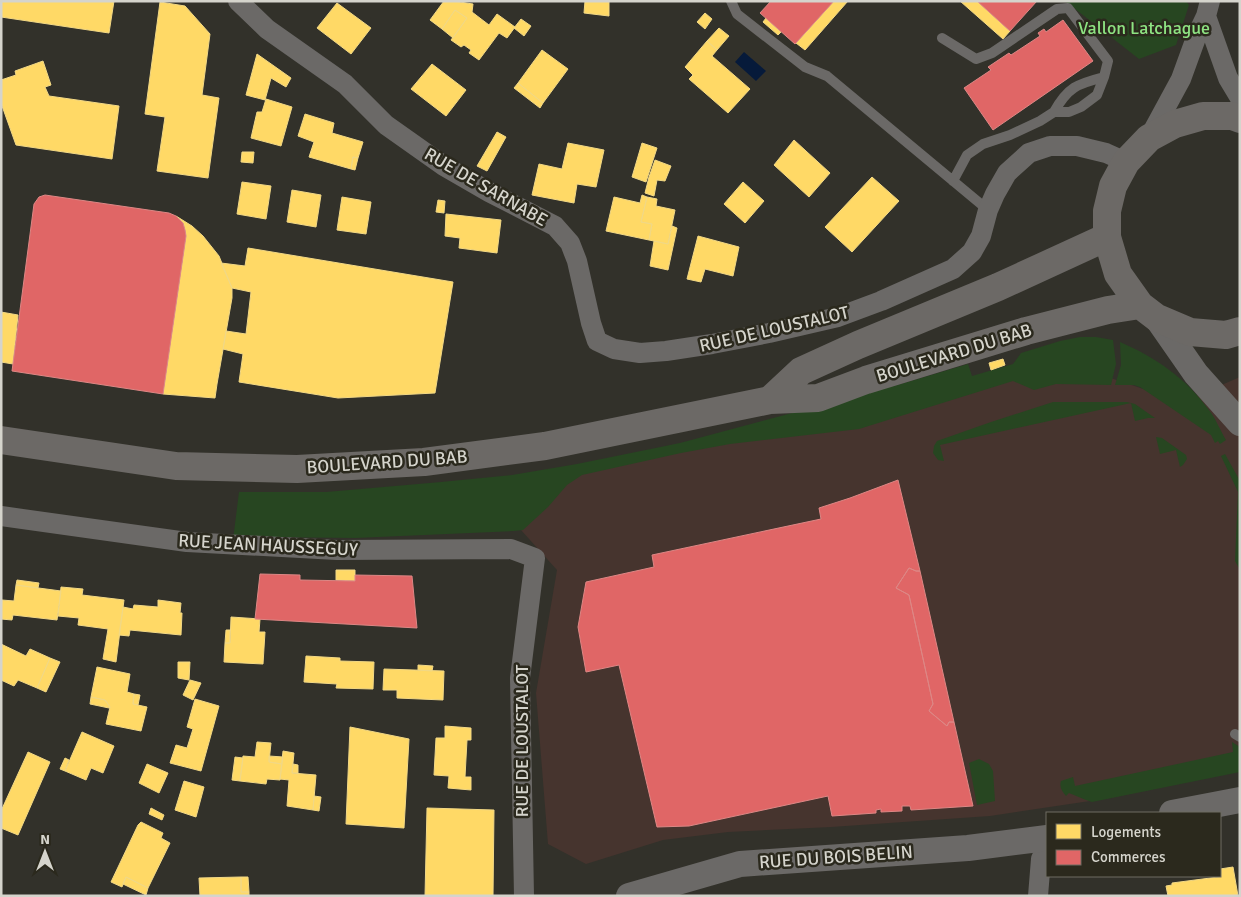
<svg xmlns="http://www.w3.org/2000/svg" width="1241" height="897" viewBox="0 0 1241 897" font-family="Signika,sans-serif">
<style>
.commercial{fill:#46342e}
.green{fill:#274621}
.water{fill:#061a3a}
.homes{fill:#ffd966;stroke:#f2d885}
.shops{fill:#e06666;stroke:#dd8785}
.lines{fill:none;stroke-linecap:round;stroke-linejoin:round}
.service{stroke:#6b6967;stroke-width:10}
.minor{stroke:#6b6967;stroke-width:20}
.tertiary{stroke:#6b6967;stroke-width:26}
.primary{stroke:#6c6966;stroke-width:28}
.labels{text-anchor:middle;stroke-width:5;stroke-linejoin:round;paint-order:stroke}
.park-label{font-size:18px;fill:#8ee382;stroke:#2b291d}
.street-label{font-size:18px;fill:#d5d4cc;stroke:#2b291d}
</style>
<rect width="100%" height="100%" fill="#32312a"/>
<!-- commercial -->
<path class="commercial" d="M 1060,361 L 1182,402 L 1240,377 L 1240,771 L 1110,798 L 990,816 L 831,827 L 728,832 L 663,840 L 586,864 L 548,844 L 536,693 L 557,570 L 521,530 L 575,471 Z"/>
<!-- green -->
<path class="green" d="M 1065,1 L 1186,1 L 1189,5 L 1176,45 L 1139,59 Z
M 1080,337 L 1096,337 L 1113,340 L 1116,364 L 1111,385 L 1056,384 L 1034,390 L 1013,381 L 859,429 L 730,444 L 681,453 L 582,475 L 567,485 L 548,507 L 523,530 L 514,531 L 355,538 L 265,537 L 233,540 L 239,492 L 326,492 L 441,482 L 512,475 L 577,464 L 680,443 L 901,384 L 968,364 L 972,376 L 1013,364 L 1021,353 L 1060,341 Z
M 1120,342 C 1155,357 1186,378 1209,410 C 1216,419 1220,430 1226,440 L 1220,444 L 1218,441 L 1215,443 L 1211,435 L 1140,387 L 1134,385 L 1115,385 L 1121,365 Z
M 1053,402 L 1127,402 L 1135,404 L 1155,418 L 1148,418 L 1135,421 L 1131,403 L 940,445 L 944,461 L 938,460 L 933,453 L 934,446 L 937,441 L 991,422 Z
M 1156,437 L 1162,438 L 1186,455 L 1187,459 L 1183,465 L 1180,467 L 1176,450 L 1160,454 Z
M 1225,454 L 1240,481 L 1240,570 L 1235,561 L 1238,492 L 1221,456 Z
M 1232,742 L 1240,747 L 1240,772 L 1092,802 L 1086,800 L 1069,793 L 1066,796 C 1062,791 1059,787 1061,781 L 1073,777 L 1075,786 L 1233,752 Z
M 979,759 L 989,764 L 993,771 L 995,801 L 977,805 L 969,763 Z"/>
<!-- water -->
<path class="water" d="M 744,52 L 766,71 L 756,81 L 735,62 Z"/>
<!-- homes -->
<path class="homes" d="M 1,1 L 114,1 L 109,33 L 1,17 Z
M 444,1 L 453,1 L 473,4 L 472,12 L 489,25 L 497,14 L 515,27 L 507,38 L 499,33 L 479,60 L 469,53 L 471,50 L 464,45 L 461,47 L 451,40 L 467,18 L 455,10 L 442,29 L 430,20 Z
M 585,1 L 609,1 L 609,16 L 584,13 Z
M 834,1 L 848,1 L 805,50 L 796,43 Z
M 960,1 L 977,1 L 1010,31 L 1003,39 Z
M 160,2 L 185,6 L 210,34 L 202,95 L 219,98 L 208,178 L 157,171 L 165,117 L 145,114 Z
M 337,3 L 371,28 L 351,54 L 317,28 Z
M 455,10 L 467,18 L 453,38 L 442,29 Z
M 705,13 L 712,19 L 705,29 L 697,22 Z
M 766,18 L 781,32 L 778,35 L 763,22 Z
M 521,19 L 531,26 L 524,36 L 514,28 Z
M 719,28 L 729,36 L 717,50 L 707,41 Z
M 707,41 L 717,50 L 712,56 L 750,89 L 728,113 L 689,79 L 693,75 L 685,67 Z
M 542,50 L 568,69 L 543,103 L 518,83 Z
M 257,54 L 291,78 L 286,87 L 271,78 L 265,100 L 246,95 Z
M 43,61 L 51,85 L 45,87 L 49,96 L 119,106 L 112,159 L 16,145 L 1,103 L 1,80 L 16,75 L 15,71 Z
M 432,64 L 466,90 L 446,116 L 411,89 Z
M 518,83 L 543,103 L 540,108 L 514,88 Z
M 266,99 L 292,107 L 281,146 L 251,138 L 257,112 L 262,112 Z
M 305,114 L 334,123 L 332,133 L 363,142 L 358,158 L 353,157 L 351,169 L 309,157 L 314,142 L 298,136 Z
M 497,132 L 506,137 L 487,171 L 477,166 Z
M 794,140 L 830,173 L 809,197 L 774,165 Z
M 568,143 L 604,150 L 596,187 L 577,184 L 574,203 L 532,195 L 539,164 L 562,169 Z
M 642,143 L 657,148 L 646,182 L 632,177 Z
M 242,152 L 254,152 L 253,163 L 241,162 Z
M 353,157 L 358,158 L 355,170 L 351,169 Z
M 655,160 L 671,166 L 665,181 L 657,180 L 654,196 L 645,193 L 649,177 Z
M 872,177 L 899,201 L 852,252 L 825,227 Z
M 242,182 L 271,186 L 266,219 L 237,214 Z
M 743,182 L 764,201 L 745,223 L 724,204 Z
M 292,190 L 321,195 L 316,227 L 287,222 Z
M 642,195 L 647,197 L 641,222 L 652,224 L 649,240 L 606,231 L 614,197 L 640,203 Z
M 342,197 L 371,202 L 366,234 L 337,230 Z
M 647,197 L 657,199 L 656,206 L 675,210 L 668,244 L 649,240 L 652,224 L 641,222 Z
M 438,200 L 445,201 L 444,213 L 436,212 Z
M 446,214 L 501,220 L 497,253 L 459,248 L 460,238 L 445,236 Z
M 176,216 L 192,226 L 203,236 L 219,256 L 232,288 L 232,298 L 217,384 L 215,398 L 163,394 L 186,236 L 185,230 L 183,223 Z
M 672,226 L 677,228 L 668,270 L 650,266 L 654,241 L 668,244 Z
M 698,236 L 739,247 L 733,276 L 705,269 L 701,282 L 687,279 Z
M 248,248 L 453,282 L 435,393 L 338,398 L 239,382 L 243,354 L 223,349 L 226,331 L 246,334 L 251,292 L 232,288 L 221,263 L 245,266 Z
M 1,312 L 18,315 L 13,364 L 1,362 Z
M 1003,359 L 1005,365 L 991,370 L 989,363 Z
M 336,570 L 355,570 L 355,581 L 336,580 Z
M 17,580 L 39,583 L 38,588 L 16,585 Z
M 16,585 L 61,591 L 57,620 L 13,615 L 12,620 L 1,619 L 2,600 L 14,601 Z
M 61,587 L 83,589 L 82,595 L 124,600 L 116,662 L 103,659 L 108,629 L 78,625 L 79,618 L 58,616 Z
M 158,600 L 181,603 L 180,613 L 182,613 L 181,635 L 130,630 L 129,636 L 119,635 L 123,607 L 133,609 L 134,605 L 158,607 Z
M 231,617 L 260,619 L 259,632 L 265,632 L 263,664 L 224,662 L 225,643 L 230,643 Z
M 226,630 L 230,630 L 230,643 L 225,643 Z
M 1,644 L 26,656 L 30,649 L 50,658 L 37,688 L 18,680 L 14,686 L 1,680 Z
M 306,656 L 340,658 L 340,661 L 374,662 L 373,689 L 336,688 L 337,684 L 304,682 Z
M 50,658 L 60,662 L 46,692 L 37,688 Z
M 178,662 L 190,662 L 189,680 L 178,678 Z
M 418,665 L 433,666 L 432,671 L 418,670 Z
M 97,667 L 130,674 L 127,692 L 134,694 L 133,704 L 147,707 L 141,731 L 106,724 L 110,707 L 105,700 L 91,697 Z
M 384,669 L 444,671 L 443,700 L 397,698 L 397,690 L 383,690 Z
M 190,680 L 201,683 L 193,700 L 183,695 Z
M 134,694 L 140,695 L 138,705 L 133,704 Z
M 91,697 L 105,700 L 110,707 L 109,708 L 90,704 Z
M 195,699 L 219,706 L 201,771 L 170,763 L 176,745 L 187,748 L 193,729 L 187,727 Z
M 445,726 L 471,728 L 471,740 L 467,740 L 465,777 L 471,777 L 471,790 L 448,788 L 449,776 L 434,775 L 436,738 L 445,738 Z
M 350,727 L 409,739 L 404,828 L 346,824 Z
M 82,732 L 114,746 L 103,773 L 91,768 L 86,780 L 65,771 Z
M 257,742 L 271,743 L 269,762 L 282,764 L 280,780 L 267,779 L 266,784 L 240,781 L 243,756 L 255,757 Z
M 283,751 L 294,753 L 292,773 L 316,775 L 313,810 L 287,806 L 289,780 L 280,779 Z
M 28,752 L 50,762 L 18,835 L 1,828 L 1,811 Z
M 269,756 L 283,757 L 282,764 L 269,762 Z
M 235,757 L 243,758 L 240,781 L 232,780 Z
M 65,758 L 69,760 L 65,771 L 60,769 Z
M 147,764 L 168,773 L 159,793 L 139,783 Z
M 293,764 L 298,765 L 298,773 L 292,773 Z
M 184,781 L 204,787 L 196,817 L 175,810 Z
M 314,796 L 321,797 L 319,811 L 313,810 Z
M 151,808 L 164,815 L 162,820 L 149,814 Z
M 427,808 L 494,810 L 493,896 L 425,896 Z
M 141,822 L 163,833 L 161,838 L 170,843 L 148,888 L 126,877 L 122,887 L 111,882 L 138,825 Z
M 1233,867 L 1238,896 L 1168,896 L 1166,886 L 1172,885 L 1172,883 L 1218,877 L 1220,876 L 1220,869 Z
M 126,877 L 148,888 L 146,895 L 123,884 Z
M 241,877 L 241,892 L 249,892 L 249,896 L 200,896 L 199,878 Z
M 241,877 L 248,877 L 249,892 L 241,892 Z"/>
<!-- shops -->
<path class="shops" d="M 771,1 L 834,1 L 795,44 L 760,13 Z
M 977,1 L 1037,1 L 1010,31 Z
M 1063,20 L 1093,61 L 993,130 L 964,88 L 991,70 L 988,67 L 1009,53 L 1011,55 L 1040,36 L 1038,33 L 1044,29 L 1046,32 Z
M 45,195 L 169,213 L 176,216 L 183,223 L 185,230 L 186,236 L 163,394 L 12,371 L 34,204 L 39,197 Z
M 898,480 L 920,571 L 916,571 L 909,568 L 896,588 L 909,595 L 933,704 L 929,711 L 947,726 L 949,722 L 954,722 L 973,806 L 911,810 L 910,806 L 902,806 L 902,811 L 881,812 L 881,809 L 876,810 L 876,813 L 832,816 L 828,796 L 689,826 L 657,827 L 619,665 L 586,672 L 578,627 L 586,582 L 654,567 L 652,555 L 821,519 L 819,508 L 850,498 Z
M 909,568 L 916,571 L 920,571 L 954,722 L 949,722 L 947,726 L 929,711 L 933,704 L 909,595 L 896,588 Z
M 260,574 L 300,575 L 300,580 L 355,581 L 355,575 L 412,576 L 417,628 L 255,619 Z"/>
<g class="lines">
<!-- service -->
<path class="service" d="M 731,1 L 737,14 L 805,67 L 827,76 L 988,210
M 942,38 L 976,59 L 992,53 L 1057,9 L 1068,8 L 1108,61 L 1104,77 L 1097,95 L 1081,107 L 1069,112 L 1054,112 L 1040,121 L 1010,135 L 983,144 L 967,155 L 953,181
M 1054,112 C 1068,87 1077,84 1104,77
M 1235,734 L 1240,737"/>
<!-- minor -->
<path class="minor" d="M 238,1 L 267,29 L 345,84 L 386,125 L 444,166 L 489,192 L 555,226 L 570,243 L 577,261 L 591,323 L 597,341 L 614,349 L 640,353 L 666,351 L 712,344 L 769,333 L 838,317 L 881,301 L 953,269 L 972,252 L 981,236 L 988,210 L 995,194 L 1007,173 L 1029,153 L 1050,146 L 1077,146 L 1106,153 L 1126,162
M 1206,16 L 1228,78 L 1240,98
M 1149,138 L 1181,79 L 1197,35 L 1206,16 L 1210,1
M 1,516 L 187,542 L 337,550 L 511,549 L 535,558 L 520,678 L 524,896
M 1038,896 L 1041,859 L 1047,847"/>
<!-- tertiary -->
<path class="tertiary" d="M 1157,318 L 1196,374 L 1240,423
M 1172,813 L 1240,800
M 629,896 L 740,864 L 968,848 L 1047,838"/>
<!-- primary -->
<path class="primary" d="M 1240,119 L 1232,116 L 1203,116 L 1175,124 L 1149,138 L 1126,162 L 1113,186 L 1107,211 L 1107,237 L 1118,274 L 1140,305 L 1157,318 L 1190,332 L 1226,335 L 1240,331
M 770,400 L 801,371 L 858,345 L 998,287 L 1107,237
M 1,440 L 176,466 L 297,469 L 424,462 L 545,446 L 770,400 L 818,398 L 866,380 L 1026,331 L 1108,310 L 1140,305"/>
</g>
<g class="labels">
<!-- park labels -->
<g class="park-label">
<text x="1144" y="34">Vallon Latchague</text>
</g>
<!-- street labels -->
<g class="street-label">
<text transform="translate(486 187) rotate(30)" y="6">RUE DE SARNABE</text>
<text transform="translate(774 329) rotate(-13)" y="6">RUE DE LOUSTALOT</text>
<text transform="translate(954 353) rotate(-17)" y="6">BOULEVARD DU BAB</text>
<text transform="translate(387 462) rotate(-4)" y="6">BOULEVARD DU BAB</text>
<text transform="translate(268 545) rotate(3)" y="6">RUE JEAN HAUSSEGUY</text>
<text transform="translate(522 741) rotate(-90)" y="6">RUE DE LOUSTALOT</text>
<text transform="translate(836 857) rotate(-4)" y="6">RUE DU BOIS BELIN</text>
</g>
</g>
<!-- border -->
<rect width="1241" height="897" fill="none" stroke="#d5d4cc" stroke-width="5"/>
<!-- legend -->
<rect x="1046" y="812" width="175" height="65" fill="#2b291d" stroke="#6f6d63"/>
<rect x="1056" y="824" width="25" height="15" fill="#ffd966" stroke="#6f6d63"/>
<text x="1091" y="837" font-size="15" fill="#d5d4cc">Logements</text>
<rect x="1056" y="850" width="25" height="15" fill="#e06666" stroke="#6f6d63"/>
<text x="1091" y="862" font-size="15" fill="#d5d4cc">Commerces</text>
<!-- north arrow -->
<g transform="translate(45 852)" stroke="#2b291d" stroke-width="4" paint-order="stroke">
<path d="M0-4L9 19L0 12L-9 19Z" fill="#d5d4cc"/>
<text y="-8" font-size="14" font-weight="bold" text-anchor="middle" fill="#d5d4cc">N</text>
</g>
</svg>
